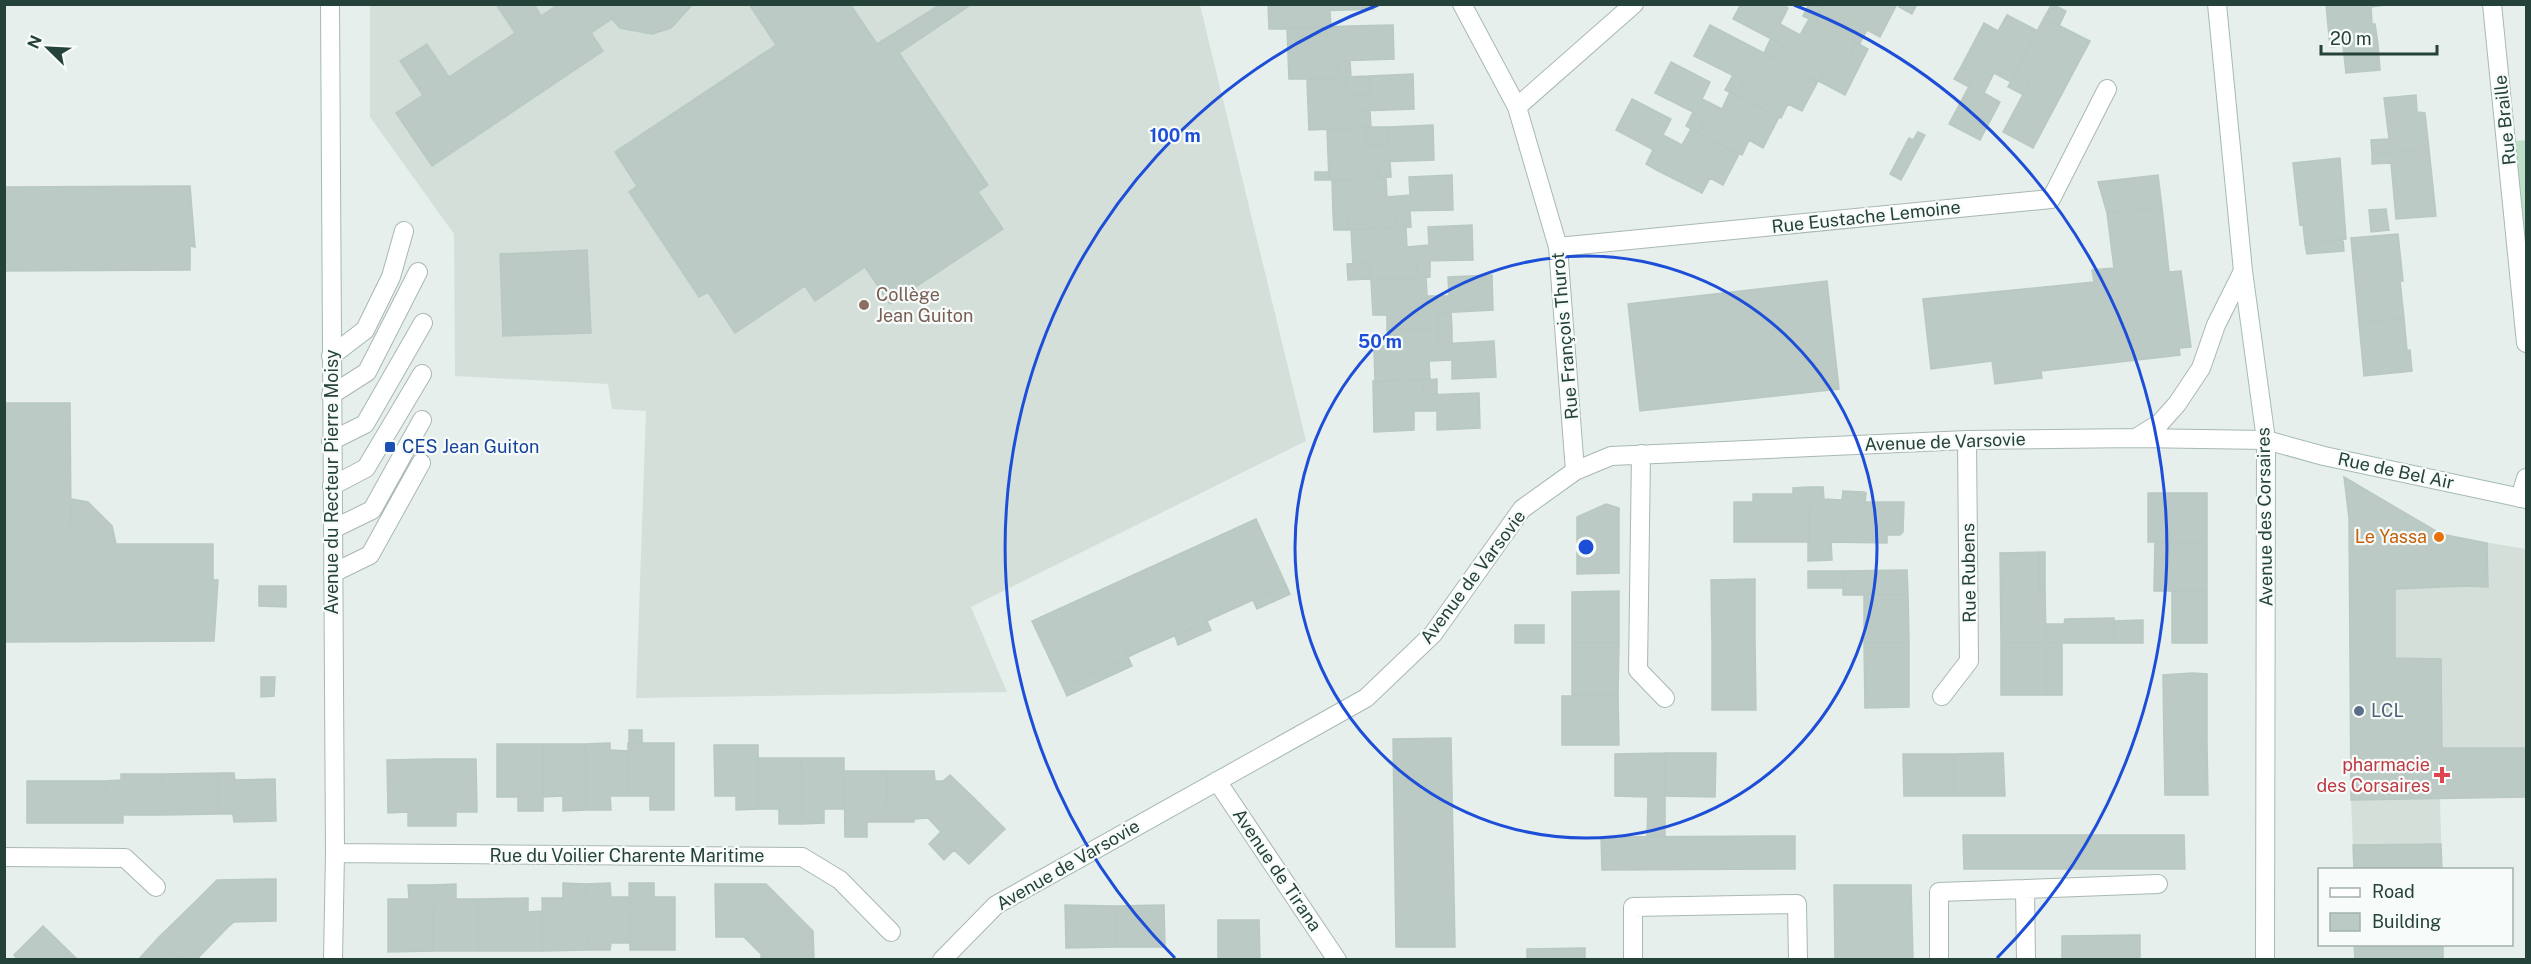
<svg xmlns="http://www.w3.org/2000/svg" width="2531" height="964" viewBox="0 0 2531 964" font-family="'Public Sans',sans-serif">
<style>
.built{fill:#d4dfda}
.green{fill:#bfe0c8}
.building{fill:#bbcac4;stroke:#b8c9c2;stroke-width:1.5}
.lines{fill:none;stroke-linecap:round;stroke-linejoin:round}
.lane-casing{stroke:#a8b8b2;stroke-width:20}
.street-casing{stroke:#a8b8b2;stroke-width:20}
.secondary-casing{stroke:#a4bbb3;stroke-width:20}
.lane{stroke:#fff;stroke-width:18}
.street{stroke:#fff;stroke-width:18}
.secondary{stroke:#fff;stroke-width:18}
.ring{fill:none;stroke:#1d4ed8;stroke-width:3}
.education-dot{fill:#8d6e63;stroke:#f7fbf9;stroke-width:2}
.transit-dot{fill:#1a4fb4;stroke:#f7fbf9;stroke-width:2}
.food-dot{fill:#e8710a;stroke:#f7fbf9;stroke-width:2}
.service-dot{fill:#5c6f8a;stroke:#f7fbf9;stroke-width:2}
.health-dot{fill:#e0444e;stroke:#f7fbf9;stroke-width:2}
.labels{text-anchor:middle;stroke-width:4.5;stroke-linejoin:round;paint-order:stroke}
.street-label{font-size:18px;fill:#24423a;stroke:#f7fbf9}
.education-label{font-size:18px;fill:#785e54;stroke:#f7fbf9;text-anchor:start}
.transit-label{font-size:18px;fill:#164399;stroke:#f7fbf9;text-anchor:start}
.food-label{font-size:18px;fill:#c56008;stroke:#f7fbf9;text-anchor:end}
.service-label{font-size:18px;fill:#4e5e75;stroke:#f7fbf9;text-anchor:start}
.health-label{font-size:18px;fill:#be3a42;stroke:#f7fbf9;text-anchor:end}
.centre{fill:#1d4ed8;stroke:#f7fbf9;stroke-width:3}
.ring-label{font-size:18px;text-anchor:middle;font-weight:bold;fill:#1d4ed8;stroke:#f7fbf9;stroke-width:4.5;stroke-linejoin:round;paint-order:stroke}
</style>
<rect width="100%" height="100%" fill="#e6efeb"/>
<!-- built -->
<path class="built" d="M 370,5 L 1200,5 L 1306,441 L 971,607 L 1007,692 L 636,698 L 646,411 L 612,409 L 608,384 L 455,376 L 454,234 L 370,117 Z
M 2466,539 L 2526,549 L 2526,797 L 2440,799 L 2442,869 L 2354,869 L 2351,800 L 2350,601 Z"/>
<!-- green -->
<path class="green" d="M 2526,140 L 2526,332 L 2507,142 Z"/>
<!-- building -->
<path class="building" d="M 496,4 L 534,4 L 541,16 L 559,4 L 693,4 L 671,28 L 652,34 L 620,28 L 612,19 L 591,33 L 603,51 L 432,166 L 396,113 L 423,95 L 400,61 L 427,44 L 449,77 L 515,33 Z
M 749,4 L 850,4 L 877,44 L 941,4 L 972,4 L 899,53 L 988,185 L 978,192 L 1003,229 L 890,304 L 865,267 L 815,301 L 805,286 L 735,333 L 708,292 L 699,297 L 629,192 L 637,186 L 615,152 L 776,45 Z
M 1268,4 L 1374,4 L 1374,9 L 1317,11 L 1318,28 L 1269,29 Z
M 1741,4 L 1781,4 L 1788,8 L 1780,24 L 1800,35 L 1809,19 L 1857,43 L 1841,74 L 1827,67 L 1820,82 L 1776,59 L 1783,45 L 1733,19 Z
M 1809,4 L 1823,7 L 1815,22 L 1803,16 Z
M 1817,4 L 1893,4 L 1896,6 L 1880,37 L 1867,30 L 1859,45 L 1815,22 L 1823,7 Z
M 1900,4 L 1917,4 L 1912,14 L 1899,7 Z
M 2052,4 L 2066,11 L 2059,26 L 2044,18 Z
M 2326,4 L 2391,4 L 2371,7 L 2372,24 L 2375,24 L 2378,44 L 2330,47 Z
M 1317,11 L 1330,11 L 1331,27 L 1318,28 Z
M 2007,15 L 2038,31 L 2011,82 L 1994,73 L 1984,93 L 2000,102 L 1980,140 L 1949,124 L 1975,75 L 1961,67 L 1984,23 L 1998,31 Z
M 2044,18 L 2090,41 L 2033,148 L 2003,132 L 2029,83 L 2014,75 Z
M 1393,25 L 1394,59 L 1337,61 L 1338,78 L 1289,79 L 1287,29 L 1327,27 L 1328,46 L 1350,45 L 1349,26 Z
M 1710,25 L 1818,81 L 1802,111 L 1788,104 L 1781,118 L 1737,96 L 1744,81 L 1694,56 Z
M 1349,26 L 1350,45 L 1328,46 L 1327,27 Z
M 1771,38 L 1783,45 L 1776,59 L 1764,53 Z
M 1857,43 L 1868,49 L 1845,95 L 1820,82 L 1827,67 L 1841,74 Z
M 2378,44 L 2380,70 L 2346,73 L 2343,46 Z
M 1350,60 L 1351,77 L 1338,78 L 1337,61 Z
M 1671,62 L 1710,82 L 1702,99 L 1722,109 L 1730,92 L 1779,117 L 1763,148 L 1749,140 L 1742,155 L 1698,133 L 1705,118 L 1655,93 Z
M 1961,67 L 1975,75 L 1969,87 L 1954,79 Z
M 1413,74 L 1414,109 L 1357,111 L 1358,128 L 1309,130 L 1307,79 L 1346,77 L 1347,96 L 1370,95 L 1369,76 Z
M 1733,75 L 1744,81 L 1737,96 L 1725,90 Z
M 2014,75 L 2029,83 L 2022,94 L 2008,87 Z
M 1369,76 L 1370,95 L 1347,96 L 1346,77 Z
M 2416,95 L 2417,112 L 2425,113 L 2429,149 L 2372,154 L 2371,140 L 2389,139 L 2384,98 Z
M 1632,99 L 1671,119 L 1663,135 L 1682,145 L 1691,129 L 1739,154 L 1723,185 L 1710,178 L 1702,193 L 1658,171 L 1665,156 L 1616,130 Z
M 1357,111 L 1370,111 L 1371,127 L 1358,128 Z
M 1693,112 L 1705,118 L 1698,133 L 1686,126 Z
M 1433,125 L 1434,160 L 1377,162 L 1378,178 L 1329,180 L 1327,129 L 1366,127 L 1367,146 L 1389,145 L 1389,127 Z
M 1366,127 L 1389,127 L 1389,145 L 1367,146 Z
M 1918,132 L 1925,135 L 1901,180 L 1890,174 L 1909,138 L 1913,140 Z
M 2429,149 L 2436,216 L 2396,219 L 2391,163 L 2372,164 L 2372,154 Z
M 1653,150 L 1665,156 L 1658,171 L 1646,164 Z
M 2340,158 L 2346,239 L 2305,244 L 2303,224 L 2300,225 L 2293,163 Z
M 1390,161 L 1391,177 L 1378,178 L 1377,162 Z
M 1315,172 L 1329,172 L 1329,180 L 1315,180 Z
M 1452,175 L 1453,210 L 1397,211 L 1397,228 L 1348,230 L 1348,213 L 1333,214 L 1332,180 L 1386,178 L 1387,197 L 1410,195 L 1409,177 Z
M 2158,175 L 2162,207 L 2107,213 L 2098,182 Z
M 190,186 L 195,247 L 190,246 L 190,270 L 4,271 L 4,187 Z
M 2162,207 L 2169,272 L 2181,271 L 2191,347 L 2179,348 L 2180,355 L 2041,371 L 2042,378 L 1995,384 L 1992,361 L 1931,369 L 1923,299 L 2094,282 L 2092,270 L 2114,268 L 2107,213 Z
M 2386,209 L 2389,230 L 2371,232 L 2369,210 Z
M 1397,211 L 1410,211 L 1411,227 L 1397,228 Z
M 1348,213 L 1348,230 L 1334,230 L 1333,214 Z
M 1472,225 L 1473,260 L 1416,261 L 1417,278 L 1371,280 L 1369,279 L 1368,263 L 1353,264 L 1351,229 L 1406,228 L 1407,247 L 1429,245 L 1428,227 Z
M 2398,234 L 2403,281 L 2400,281 L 2404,318 L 2359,323 L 2351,238 Z
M 2343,239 L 2344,251 L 2307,254 L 2305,244 Z
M 587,250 L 591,333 L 503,336 L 500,254 Z
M 1416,261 L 1430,261 L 1430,277 L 1417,278 Z
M 1368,263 L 1369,279 L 1348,280 L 1347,264 Z
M 1492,275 L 1493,310 L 1438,313 L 1438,328 L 1387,330 L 1387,315 L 1373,315 L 1371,280 L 1426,277 L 1427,296 L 1449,296 L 1448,277 Z
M 1827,281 L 1839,389 L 1640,411 L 1628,304 Z
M 1451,312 L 1452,328 L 1438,328 L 1438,313 Z
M 2404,318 L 2407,351 L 2410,350 L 2412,371 L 2364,376 L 2359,323 Z
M 1438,328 L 1439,344 L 1494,341 L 1496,377 L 1452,379 L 1452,360 L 1429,361 L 1430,379 L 1375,382 L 1374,346 L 1388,346 L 1387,330 Z
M 1438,328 L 1452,328 L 1452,343 L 1439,344 Z
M 1437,379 L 1437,394 L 1424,395 L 1423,380 Z
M 1423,380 L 1424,395 L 1479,393 L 1480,428 L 1437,430 L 1437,411 L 1414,411 L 1414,430 L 1374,432 L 1373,381 Z
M 4,403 L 70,403 L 71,524 L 91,544 L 213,544 L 213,580 L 218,580 L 214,641 L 4,642 Z
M 2344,477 L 2441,534 L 2487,543 L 2488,587 L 2466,586 L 2395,589 L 2395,658 L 2441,659 L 2442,748 L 2526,748 L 2526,797 L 2351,800 L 2349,518 Z
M 1808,487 L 1823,487 L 1824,499 L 1842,500 L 1843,491 L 1864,492 L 1866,493 L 1865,502 L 1904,502 L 1903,532 L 1900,535 L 1887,535 L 1887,543 L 1831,542 L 1832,560 L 1808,561 Z
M 1808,487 L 1809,542 L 1734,542 L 1734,502 L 1753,502 L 1753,494 L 1793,494 L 1793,488 Z
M 2148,493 L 2165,493 L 2166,542 L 2148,542 Z
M 2165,493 L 2207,493 L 2207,542 L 2166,542 Z
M 71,499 L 88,502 L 112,526 L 116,544 L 91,544 L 71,524 Z
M 1606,504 L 1619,508 L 1619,573 L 1577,574 L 1577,517 Z
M 1256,519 L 1286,585 L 1222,614 L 1217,605 L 1203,612 L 1207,621 L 1143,650 L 1138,641 L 1124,648 L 1128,657 L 1063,687 L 1032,621 Z
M 2155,542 L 2166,542 L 2165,591 L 2154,591 Z
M 2166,542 L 2207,542 L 2207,591 L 2165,591 Z
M 2039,552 L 2039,590 L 2045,590 L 2046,643 L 2001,643 L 2000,553 Z
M 2039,552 L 2045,552 L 2045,590 L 2039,590 Z
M 1907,570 L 1908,595 L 1843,595 L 1843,571 Z
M 1808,571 L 1843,571 L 1843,588 L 1808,588 Z
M 1755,579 L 1755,642 L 1712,643 L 1711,580 Z
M 1286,585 L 1290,594 L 1257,609 L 1253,600 Z
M 259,586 L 286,586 L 286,607 L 259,606 Z
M 1619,591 L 1619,643 L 1572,643 L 1572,592 Z
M 2172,591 L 2207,591 L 2207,643 L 2172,643 Z
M 1864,595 L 1908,595 L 1909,643 L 1864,643 Z
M 1217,605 L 1222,614 L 1207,621 L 1203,612 Z
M 2114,618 L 2114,643 L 2046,643 L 2046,624 L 2064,624 L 2065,619 Z
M 2143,620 L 2143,643 L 2114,643 L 2114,621 Z
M 1207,621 L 1211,630 L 1178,645 L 1175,636 Z
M 1515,625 L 1544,625 L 1544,643 L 1515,643 Z
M 1138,641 L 1143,650 L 1128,657 L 1124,648 Z
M 1755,642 L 1756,710 L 1712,710 L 1712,643 Z
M 1572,643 L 1619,643 L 1618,695 L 1572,695 Z
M 1864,643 L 1909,643 L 1909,707 L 1865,708 Z
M 2001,643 L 2046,643 L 2047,695 L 2001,695 Z
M 2046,643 L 2062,643 L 2062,695 L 2047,695 Z
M 1128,657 L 1132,666 L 1067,696 L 1063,687 Z
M 2193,673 L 2207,674 L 2207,744 L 2164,744 L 2163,675 Z
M 261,677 L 275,677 L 274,696 L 261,697 Z
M 1618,695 L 1619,745 L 1562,745 L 1562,696 Z
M 629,730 L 642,730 L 642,743 L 629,743 Z
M 1451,738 L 1455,947 L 1396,947 L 1393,739 Z
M 610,743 L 610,750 L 628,751 L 628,796 L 610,796 L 611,810 L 586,810 L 585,744 Z
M 628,743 L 674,743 L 674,810 L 650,810 L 650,796 L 628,796 Z
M 497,744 L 543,744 L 543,811 L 518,811 L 518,797 L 497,797 Z
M 543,744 L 585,744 L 586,810 L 563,811 L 563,796 L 543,797 Z
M 2164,744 L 2207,744 L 2208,795 L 2165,795 Z
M 714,745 L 758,745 L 759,809 L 736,810 L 736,796 L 715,796 Z
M 1665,753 L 1716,753 L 1715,797 L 1665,796 Z
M 1665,753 L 1665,837 L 1647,836 L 1648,797 L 1615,796 L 1615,754 Z
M 2003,753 L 2005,796 L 1954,796 L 1954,754 Z
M 1903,754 L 1954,754 L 1954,796 L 1904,796 Z
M 757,758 L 801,758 L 802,824 L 779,824 L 779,809 L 759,809 Z
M 801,758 L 844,758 L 844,809 L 824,809 L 824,823 L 802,824 Z
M 432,759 L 432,826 L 408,826 L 408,812 L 388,813 L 387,760 Z
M 432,759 L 476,759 L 477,812 L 456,812 L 456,826 L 432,826 Z
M 844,771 L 887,771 L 888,822 L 867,822 L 867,837 L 845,837 Z
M 887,771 L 934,771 L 935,781 L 943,781 L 950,775 L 974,798 L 941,832 L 928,818 L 914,819 L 914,822 L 888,822 Z
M 218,773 L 218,814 L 163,815 L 162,774 Z
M 218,773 L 234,773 L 235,780 L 275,779 L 276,821 L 234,822 L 233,814 L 218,814 Z
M 121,774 L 162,774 L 163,815 L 123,815 L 123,823 L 107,823 L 106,781 L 121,780 Z
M 27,781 L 106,781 L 107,823 L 27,823 Z
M 974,798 L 1005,829 L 969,864 L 954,850 L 944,860 L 929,844 Z
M 1963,835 L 2184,835 L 2185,869 L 1964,869 Z
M 1795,836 L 1795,869 L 1602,870 L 1601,837 Z
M 2441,844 L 2442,870 L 2354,870 L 2353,845 Z
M 276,879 L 276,921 L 234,922 L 228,927 L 199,898 L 217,880 Z
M 563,883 L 586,884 L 587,950 L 543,951 L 542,898 L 563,898 Z
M 610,883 L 611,897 L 629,897 L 630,943 L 611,943 L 610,950 L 587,950 L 586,884 Z
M 629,883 L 654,883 L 654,897 L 675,897 L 675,950 L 630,950 Z
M 456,884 L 456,899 L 478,899 L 478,951 L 433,951 L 432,885 Z
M 715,884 L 766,884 L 792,910 L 752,945 L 744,937 L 716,937 Z
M 408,885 L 432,885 L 433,951 L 388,952 L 388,899 L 409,899 Z
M 1834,885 L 1911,885 L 1913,960 L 1835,960 Z
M 199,898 L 228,927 L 196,960 L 180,960 L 158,938 Z
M 528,898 L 528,912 L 542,911 L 543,951 L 478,951 L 478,899 Z
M 1065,905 L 1115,906 L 1116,947 L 1066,948 Z
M 1164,905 L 1165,947 L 1116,947 L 1115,906 Z
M 792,910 L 813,931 L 814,960 L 761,960 L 761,954 L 752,945 Z
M 1218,920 L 1259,920 L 1260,960 L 1218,960 Z
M 43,926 L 78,960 L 18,960 L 14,955 Z
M 2140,935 L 2140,960 L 2062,960 L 2062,936 Z
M 158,938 L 180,960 L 138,960 Z
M 2354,944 L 2443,944 L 2443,960 L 2355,960 Z
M 1585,948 L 1585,960 L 1527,960 L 1527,949 Z"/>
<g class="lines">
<defs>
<path id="lane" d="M 331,356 L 365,330 L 391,277 L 404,231
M 331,395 L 367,372 L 418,272
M 331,441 L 365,424 L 423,323
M 332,486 L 366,468 L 422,374
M 333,529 L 372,510 L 422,420
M 333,573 L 370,555 L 421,463"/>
<path id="street" d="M 330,4 L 335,853 L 333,960
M 1462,4 L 1517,107 L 1558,247 L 1575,471
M 2492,4 L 2526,343
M 1517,107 L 1634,4
M 1558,247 L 2051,199 L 2107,89
M 2136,438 L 2160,423 L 2177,404 L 2201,368 L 2216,325 L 2243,271
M 1641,454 L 1638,670 L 1665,698
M 2520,498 L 2526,478
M 1942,696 L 1969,661 L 1967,440
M 1217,781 L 1337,960
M 335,853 L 802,857 L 840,880 L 891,932
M 4,857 L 125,858 L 156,887
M 2025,889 L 2158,884
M 942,960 L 996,905 L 1366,698 L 1433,634 L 1522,509 L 1575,471 L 1611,456 L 1967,440 L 2136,438 L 2266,440
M 1633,960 L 1633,907 L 1797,904 L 1798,960
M 1939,960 L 1939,892 L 2025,889 L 2026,960"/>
<path id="secondary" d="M 2217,4 L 2243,271 L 2266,440 L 2265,960
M 2266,440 L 2324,456 L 2526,499"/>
</defs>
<!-- lane casing -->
<use href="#lane" class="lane-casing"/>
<!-- street casing -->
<use href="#street" class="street-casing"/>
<!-- secondary casing -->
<use href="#secondary" class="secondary-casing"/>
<!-- lane -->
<use href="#lane" class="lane"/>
<!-- street -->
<use href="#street" class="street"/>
<!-- secondary -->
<use href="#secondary" class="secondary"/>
</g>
<!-- distance rings -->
<g class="ring">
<circle cx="1586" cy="547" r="291"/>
<path d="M1175 958A581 581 0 0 1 1378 5M1794 5A581 581 0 0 1 1997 958"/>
</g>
<!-- markers -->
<circle class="education-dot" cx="864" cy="305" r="6"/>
<rect class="transit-dot" x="384" y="441" width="12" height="12" rx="3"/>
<circle class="food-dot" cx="2439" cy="537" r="6"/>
<circle class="service-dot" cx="2359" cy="711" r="6"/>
<path class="health-dot" d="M2439 766h6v6h6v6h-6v6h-6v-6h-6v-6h6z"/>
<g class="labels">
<!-- street labels -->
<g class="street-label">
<text transform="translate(2505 120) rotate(-96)" y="6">Rue Braille</text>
<text transform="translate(1866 217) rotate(-6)" y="6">Rue Eustache Lemoine</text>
<text transform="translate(1565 336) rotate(-95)" y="6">Rue François Thurot</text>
<text transform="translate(1945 442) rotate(-2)" y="6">Avenue de Varsovie</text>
<text transform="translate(2396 471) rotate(12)" y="6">Rue de Bel Air</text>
<text transform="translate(332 482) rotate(-90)" y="6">Avenue du Recteur Pierre Moisy</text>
<text transform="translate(2265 517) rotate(-91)" y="6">Avenue des Corsaires</text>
<text transform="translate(1969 573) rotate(-91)" y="6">Rue Rubens</text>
<text transform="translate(1473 577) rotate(-53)" y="6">Avenue de Varsovie</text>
<text x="627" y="862">Rue du Voilier Charente Maritime</text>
<text transform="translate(1068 865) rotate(-30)" y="6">Avenue de Varsovie</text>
<text transform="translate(1277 870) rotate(56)" y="6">Avenue de Tirana</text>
</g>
<!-- education labels -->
<g class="education-label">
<text x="876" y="301">Collège<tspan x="876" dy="21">Jean Guiton</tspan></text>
</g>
<!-- transit labels -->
<g class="transit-label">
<text x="402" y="453">CES Jean Guiton</text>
</g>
<!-- food labels -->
<g class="food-label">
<text x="2427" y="543">Le Yassa</text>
</g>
<!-- service labels -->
<g class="service-label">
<text x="2371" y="717">LCL</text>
</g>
<!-- health labels -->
<g class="health-label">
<text x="2430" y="771">pharmacie<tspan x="2430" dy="21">des Corsaires</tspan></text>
</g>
</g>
<circle cx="1586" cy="547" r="9" class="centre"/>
<g class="ring-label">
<text x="1175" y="142">100 m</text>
<text x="1380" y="348">50 m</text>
</g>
<!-- border -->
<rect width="2531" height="964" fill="none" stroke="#24423a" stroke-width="12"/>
<!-- legend -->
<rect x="2318" y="868" width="195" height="78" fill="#f7fbf9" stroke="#a3b1ad" stroke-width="1.5"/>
<rect x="2330" y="888" width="30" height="9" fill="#ffffff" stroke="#a3b1ad" stroke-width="1.5"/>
<text x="2372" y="898" font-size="18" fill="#24423a">Road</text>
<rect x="2330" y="913" width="30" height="18" fill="#bbcac4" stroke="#a3b1ad" stroke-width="1.5"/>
<text x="2372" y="928" font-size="18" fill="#24423a">Building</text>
<!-- north arrow -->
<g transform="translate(48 48) rotate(294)" stroke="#f7fbf9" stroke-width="4.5" paint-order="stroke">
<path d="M0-4.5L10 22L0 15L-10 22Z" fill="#24423a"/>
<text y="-9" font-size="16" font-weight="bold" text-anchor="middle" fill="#24423a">N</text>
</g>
<!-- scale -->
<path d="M2321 45v9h116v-9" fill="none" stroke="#24423a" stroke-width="3"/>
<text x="2330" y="45" font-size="18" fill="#24423a" stroke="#f7fbf9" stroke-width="4.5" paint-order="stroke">20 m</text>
</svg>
